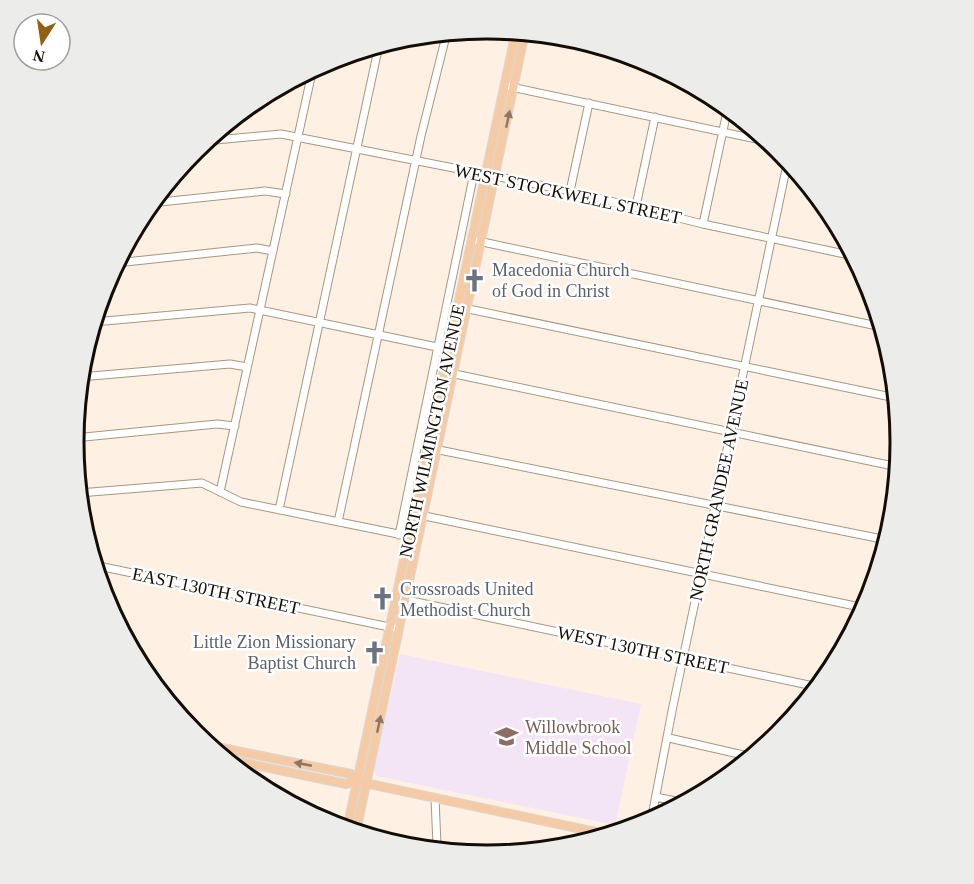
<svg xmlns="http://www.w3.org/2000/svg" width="974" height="884" viewBox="0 0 974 884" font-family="Georgia,serif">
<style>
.education{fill:#f3e4f6}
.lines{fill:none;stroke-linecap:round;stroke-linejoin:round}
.minor-casing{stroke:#a99680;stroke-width:9}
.major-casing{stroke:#d9d8d7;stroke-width:10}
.minor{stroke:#fff;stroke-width:7}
.major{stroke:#f5cba6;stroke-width:8}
.oneway{fill:#8f765e}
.labels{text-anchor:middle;stroke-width:5;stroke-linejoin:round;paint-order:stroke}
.street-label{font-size:18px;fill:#130d05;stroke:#fff}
.worship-label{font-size:18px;fill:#5b616d;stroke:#fff;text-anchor:start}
.education-label{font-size:18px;fill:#785e54;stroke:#fff;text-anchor:start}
.rim{fill:none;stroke:#130d05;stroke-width:3}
</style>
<rect width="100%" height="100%" fill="#fef1e3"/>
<!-- education -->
<path class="education" d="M 400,654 L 641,704 L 615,825 L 376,776 L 374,770 Z"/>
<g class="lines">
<defs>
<path id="minor" d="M 506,86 L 770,142
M 205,141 L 281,134 L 570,191 L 703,224 L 854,256
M 570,191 L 589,103
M 151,203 L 265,191 L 286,194
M 636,206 L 655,117
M 703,224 L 728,107
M 478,241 L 882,327
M 116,263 L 257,248 L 273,251
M 459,307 L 896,398
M 94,322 L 250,308 L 437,347
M 450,373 L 898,467
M 80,377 L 230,364 L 247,367
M 74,438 L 217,424 L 235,426
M 74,445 L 78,399
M 434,449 L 887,540
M 220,492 L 313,68
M 79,493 L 202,483 L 241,502 L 403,535
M 279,510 L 379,45
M 420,515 L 865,608
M 338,522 L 421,136 L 447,32
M 399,535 L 474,173
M 94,565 L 394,628
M 402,599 L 818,687
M 669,738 L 752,757
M 656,797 L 685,803
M 651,821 L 673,706 L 788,160
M 437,845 L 470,854
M 434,850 L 437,845 L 435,798"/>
<path id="major" d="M 207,745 L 351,774 L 357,781
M 225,759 L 346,784 L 357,781
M 360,782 L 610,835
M 347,829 L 516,31
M 356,832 L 525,32"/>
</defs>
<!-- minor casing -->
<use href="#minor" class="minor-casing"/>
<!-- major casing -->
<use href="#major" class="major-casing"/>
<!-- minor -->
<use href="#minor" class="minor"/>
<!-- major -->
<use href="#major" class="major"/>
</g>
<!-- one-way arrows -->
<defs><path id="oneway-solid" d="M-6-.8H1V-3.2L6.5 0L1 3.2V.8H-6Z" transform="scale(1.5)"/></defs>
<g class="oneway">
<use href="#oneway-solid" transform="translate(508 119) rotate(-78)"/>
<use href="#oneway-solid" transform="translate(379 724) rotate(-78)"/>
<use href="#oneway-solid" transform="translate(303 764) rotate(-169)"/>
</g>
<!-- icons -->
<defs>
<symbol id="church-bare" viewBox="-9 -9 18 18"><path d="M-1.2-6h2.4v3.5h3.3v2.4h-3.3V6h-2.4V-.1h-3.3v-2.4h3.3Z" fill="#6b7280" stroke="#fff" stroke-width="2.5" paint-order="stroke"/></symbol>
<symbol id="school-bare" viewBox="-9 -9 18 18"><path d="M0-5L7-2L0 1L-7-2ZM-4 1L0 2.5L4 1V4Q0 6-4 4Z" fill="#8d6e63" stroke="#fff" stroke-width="2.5" paint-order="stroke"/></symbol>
</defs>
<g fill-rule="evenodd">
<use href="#church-bare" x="458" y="264" width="33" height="33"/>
<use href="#church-bare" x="366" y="582" width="33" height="33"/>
<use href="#church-bare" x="358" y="636" width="33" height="33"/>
<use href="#school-bare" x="490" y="720" width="33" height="33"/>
</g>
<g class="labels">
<!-- street labels -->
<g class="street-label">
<text transform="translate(568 194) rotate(12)" y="6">WEST STOCKWELL STREET</text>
<text transform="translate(432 431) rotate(-78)" y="6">NORTH WILMINGTON AVENUE</text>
<text transform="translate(719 490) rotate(-78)" y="6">NORTH GRANDEE AVENUE</text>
<text transform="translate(216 591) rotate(12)" y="6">EAST 130TH STREET</text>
<text transform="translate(643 650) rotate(12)" y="6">WEST 130TH STREET</text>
</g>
<!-- worship labels -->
<g class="worship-label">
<text x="492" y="276">Macedonia Church<tspan x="492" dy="21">of God in Christ</tspan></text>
<text x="400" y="595">Crossroads United<tspan x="400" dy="21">Methodist Church</tspan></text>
<text x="356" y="648" text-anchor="end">Little Zion Missionary<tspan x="356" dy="21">Baptist Church</tspan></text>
</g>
<!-- education labels -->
<g class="education-label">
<text x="525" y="733">Willowbrook<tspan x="525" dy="21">Middle School</tspan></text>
</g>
</g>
<!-- crop -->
<path d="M0 0H974V884H0ZM84 442a403 403 0 1 1 806 0a403 403 0 1 1-806 0Z" fill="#ececeb" fill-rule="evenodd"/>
<path class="rim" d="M84 442a403 403 0 1 1 806 0a403 403 0 1 1-806 0Z"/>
<!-- north arrow -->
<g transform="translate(42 42) rotate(192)"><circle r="28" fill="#ffffff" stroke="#a19e9b" stroke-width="1.5"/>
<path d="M0-4.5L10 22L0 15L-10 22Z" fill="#926011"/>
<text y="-9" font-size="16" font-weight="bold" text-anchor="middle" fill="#130d05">N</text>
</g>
</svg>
